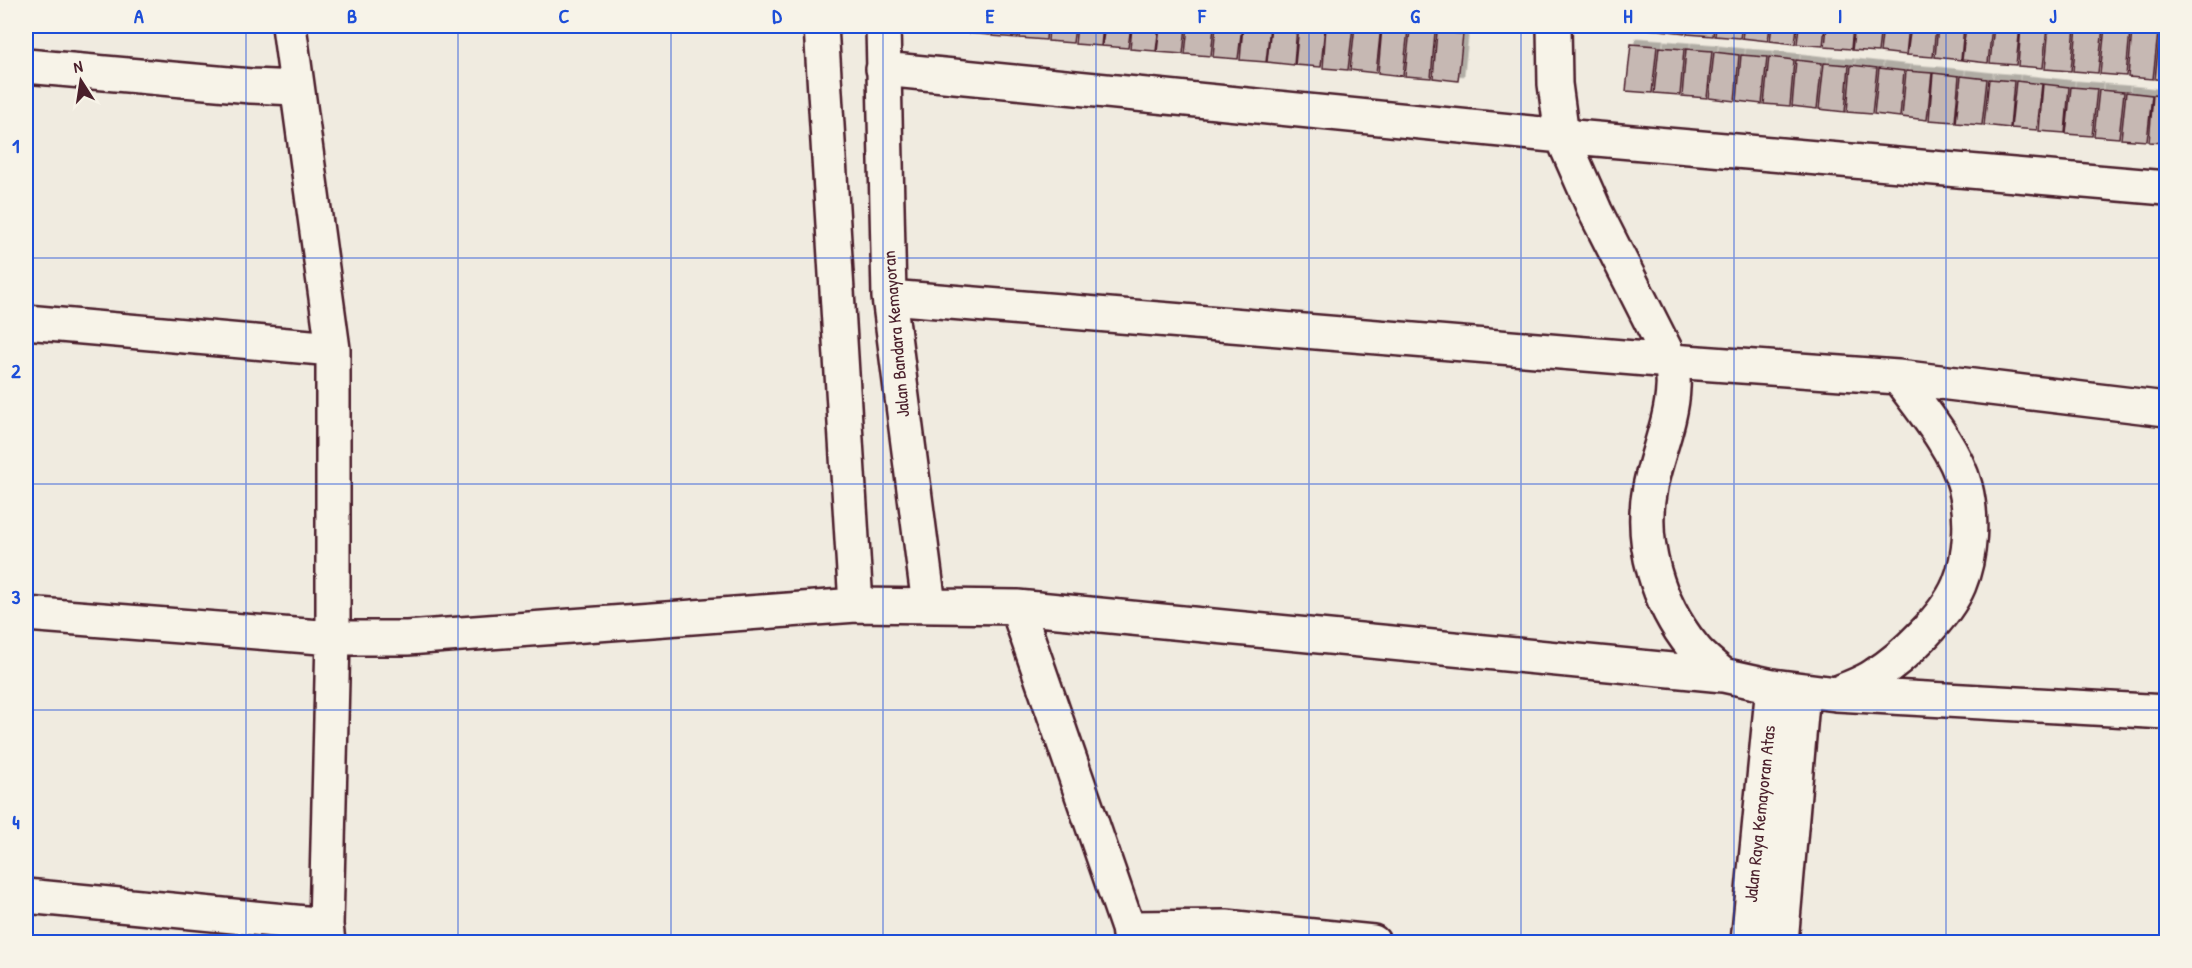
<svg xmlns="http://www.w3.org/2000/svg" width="2192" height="968" viewBox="0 0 2192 968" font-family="'Patrick Hand',sans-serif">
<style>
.building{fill:#c6b8b3;stroke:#4a1f2b;stroke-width:1.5;filter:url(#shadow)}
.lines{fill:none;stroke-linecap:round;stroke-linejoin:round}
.minor-casing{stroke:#4a1f2b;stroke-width:38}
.minor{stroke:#f7f3e8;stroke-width:33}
.grid{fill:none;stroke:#1d4ed8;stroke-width:1.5;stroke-opacity:0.55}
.labels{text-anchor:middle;stroke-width:4.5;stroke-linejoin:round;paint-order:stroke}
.street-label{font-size:18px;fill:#4a1f2b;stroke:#f7f3e8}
.neatline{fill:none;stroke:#1d4ed8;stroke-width:2}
.grid-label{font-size:20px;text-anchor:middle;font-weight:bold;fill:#1d4ed8}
</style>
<defs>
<filter id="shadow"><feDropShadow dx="5.5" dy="-5.5" stdDeviation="0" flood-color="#0004"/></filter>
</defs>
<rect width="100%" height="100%" fill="#f0ebe0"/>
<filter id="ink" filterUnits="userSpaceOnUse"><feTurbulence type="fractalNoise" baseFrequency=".0167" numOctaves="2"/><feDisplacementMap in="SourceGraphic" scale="12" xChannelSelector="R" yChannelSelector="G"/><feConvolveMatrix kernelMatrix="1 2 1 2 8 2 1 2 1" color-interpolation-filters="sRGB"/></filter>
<g filter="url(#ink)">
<!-- building -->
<path class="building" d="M 193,26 L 219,26 L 219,28 Z
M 938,26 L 964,26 L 963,32 L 937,30 Z
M 966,26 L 991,26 L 990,35 L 965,33 Z
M 993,26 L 1019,26 L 1018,38 L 992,36 Z
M 1021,26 L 1047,26 L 1046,40 L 1020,38 Z
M 1049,26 L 1075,26 L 1073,43 L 1048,41 Z
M 1077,26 L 1103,26 L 1101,46 L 1075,44 Z
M 1105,26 L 1131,26 L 1128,48 L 1102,46 Z
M 1132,26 L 1159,26 L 1156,51 L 1130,49 Z
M 1160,26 L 1186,26 L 1183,54 L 1157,52 Z
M 1188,26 L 1214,26 L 1211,56 L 1185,54 Z
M 1216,26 L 1242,26 L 1238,59 L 1213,57 Z
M 1243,26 L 1270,26 L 1266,62 L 1240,60 Z
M 1271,26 L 1297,26 L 1294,65 L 1267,62 Z
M 1299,26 L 1325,26 L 1321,67 L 1295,65 Z
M 1326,26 L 1353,26 L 1348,70 L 1323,68 Z
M 1355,26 L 1381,26 L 1376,73 L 1350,70 Z
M 1632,26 L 1659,26 L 1658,30 L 1632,28 Z
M 1660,26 L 1686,26 L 1685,33 L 1660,30 Z
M 1688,26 L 1714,26 L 1713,36 L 1687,34 Z
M 1716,26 L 1742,26 L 1740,38 L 1715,36 Z
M 1744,26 L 1770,26 L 1768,41 L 1742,38 Z
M 1772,26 L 1797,26 L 1795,44 L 1770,41 Z
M 1799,26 L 1825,26 L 1823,46 L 1797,44 Z
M 1827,26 L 1853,26 L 1851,49 L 1825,47 Z
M 1855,26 L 1881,26 L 1878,52 L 1852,50 Z
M 1883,26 L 1909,26 L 1906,55 L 1880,52 Z
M 1911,26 L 1936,26 L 1933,57 L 1907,55 Z
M 1938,26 L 1964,26 L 1961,60 L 1935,57 Z
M 1966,26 L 1992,26 L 1988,63 L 1962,60 Z
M 1994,26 L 2020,26 L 2016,65 L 1990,63 Z
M 2021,26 L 2047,26 L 2043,68 L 2018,66 Z
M 2049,26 L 2075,26 L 2071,71 L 2045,69 Z
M 2077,26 L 2103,27 L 2098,73 L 2073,71 Z
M 1382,27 L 1408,29 L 1403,76 L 1378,73 Z
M 2105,27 L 2130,30 L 2126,76 L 2100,74 Z
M 1410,30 L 1435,32 L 1431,78 L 1405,76 Z
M 2132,30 L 2158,32 L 2153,79 L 2128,77 Z
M 1437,32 L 1463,34 L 1458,81 L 1433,78 Z
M 2160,32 L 2166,33 L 2166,80 L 2155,79 Z
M 1631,44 L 1657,46 L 1652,93 L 1626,91 Z
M 1659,47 L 1684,49 L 1680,95 L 1654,93 Z
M 1686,49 L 1712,51 L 1707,98 L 1682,96 Z
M 1714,52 L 1739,55 L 1735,101 L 1709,98 Z
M 1741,55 L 1767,57 L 1762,104 L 1737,101 Z
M 1769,57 L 1794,60 L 1790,106 L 1764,104 Z
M 1796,60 L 1822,63 L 1817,109 L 1792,106 Z
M 1824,63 L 1849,65 L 1845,112 L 1819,109 Z
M 1851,65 L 1877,68 L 1872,114 L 1847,112 Z
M 1879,68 L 1904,71 L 1900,117 L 1874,114 Z
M 1906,71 L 1932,73 L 1927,120 L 1902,117 Z
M 1933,73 L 1959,76 L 1955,122 L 1929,120 Z
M 1961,76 L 1987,79 L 1982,125 L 1956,123 Z
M 1989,79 L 2014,81 L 2010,128 L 1984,125 Z
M 2016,81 L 2042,84 L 2037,130 L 2011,128 Z
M 2043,84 L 2069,87 L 2065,133 L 2039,131 Z
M 2071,87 L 2097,89 L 2092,136 L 2066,134 Z
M 2099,90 L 2124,92 L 2119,138 L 2094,136 Z
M 2126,92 L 2152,95 L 2147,141 L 2121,139 Z
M 2153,95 L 2166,96 L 2166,143 L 2149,142 Z"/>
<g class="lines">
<defs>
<path id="minor" d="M 289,26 L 333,349 L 333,638 L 326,925 L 328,942
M 821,26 L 856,605
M 883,26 L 889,297 L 929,605
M 1554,26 L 1555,84 L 1562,136 L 1595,211 L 1671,361 C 1672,370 1674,379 1673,388 C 1672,420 1656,456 1650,487 C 1639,543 1658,604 1693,647 C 1701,658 1713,666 1723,675
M 26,66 L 251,86 L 296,88
M 883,69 L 1562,136 L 2166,188
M 889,297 L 1671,361 L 1898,377 L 2166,409
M 26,322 L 333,349
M 1017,607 L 1128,928 L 1130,942
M 26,614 L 333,638 L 407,638 L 856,605 L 1017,607 L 1723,675 L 1773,686 L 1836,694 L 2166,712
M 1838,693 C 1850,687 1864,683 1875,675 C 1903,658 1946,616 1959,585 C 1971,556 1973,517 1965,486 C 1955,448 1921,408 1898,377
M 26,896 L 326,925
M 1128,928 L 1226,927 L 1373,942
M 1748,942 L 1773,686
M 1781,942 L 1803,691"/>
</defs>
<!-- minor casing -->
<use href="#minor" class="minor-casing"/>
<!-- minor -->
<use href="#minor" class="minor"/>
</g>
</g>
<!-- grid -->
<path class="grid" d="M 246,26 L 246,942M 458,26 L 458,942M 671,26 L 671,942M 883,26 L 883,942M 1096,26 L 1096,942M 1309,26 L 1309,942M 1521,26 L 1521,942M 1734,26 L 1734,942M 1946,26 L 1946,942M 26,258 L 2166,258M 26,484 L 2166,484M 26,710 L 2166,710"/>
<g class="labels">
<!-- street labels -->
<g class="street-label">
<text transform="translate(896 334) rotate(-95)" y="6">Jalan Bandara Kemayoran</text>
<text transform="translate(1760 814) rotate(-84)" y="6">Jalan Raya Kemayoran Atas</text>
</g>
</g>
<!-- margin -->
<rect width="2192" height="968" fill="none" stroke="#f7f3e8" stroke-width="66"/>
<!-- north arrow -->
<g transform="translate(81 81) rotate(348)" stroke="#f7f3e8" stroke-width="4.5" paint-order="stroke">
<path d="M0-4.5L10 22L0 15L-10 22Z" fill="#4a1f2b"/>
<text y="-9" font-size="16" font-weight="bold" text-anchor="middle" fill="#4a1f2b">N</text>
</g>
<rect x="33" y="33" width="2126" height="902" class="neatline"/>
<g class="grid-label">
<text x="139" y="23">A</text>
<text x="352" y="23">B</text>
<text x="564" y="23">C</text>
<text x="777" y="23">D</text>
<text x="990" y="23">E</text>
<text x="1202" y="23">F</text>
<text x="1415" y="23">G</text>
<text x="1628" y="23">H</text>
<text x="1840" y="23">I</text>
<text x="2053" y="23">J</text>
<text x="16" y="153">1</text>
<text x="16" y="378">2</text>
<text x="16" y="604">3</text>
<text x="16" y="829">4</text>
</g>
</svg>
